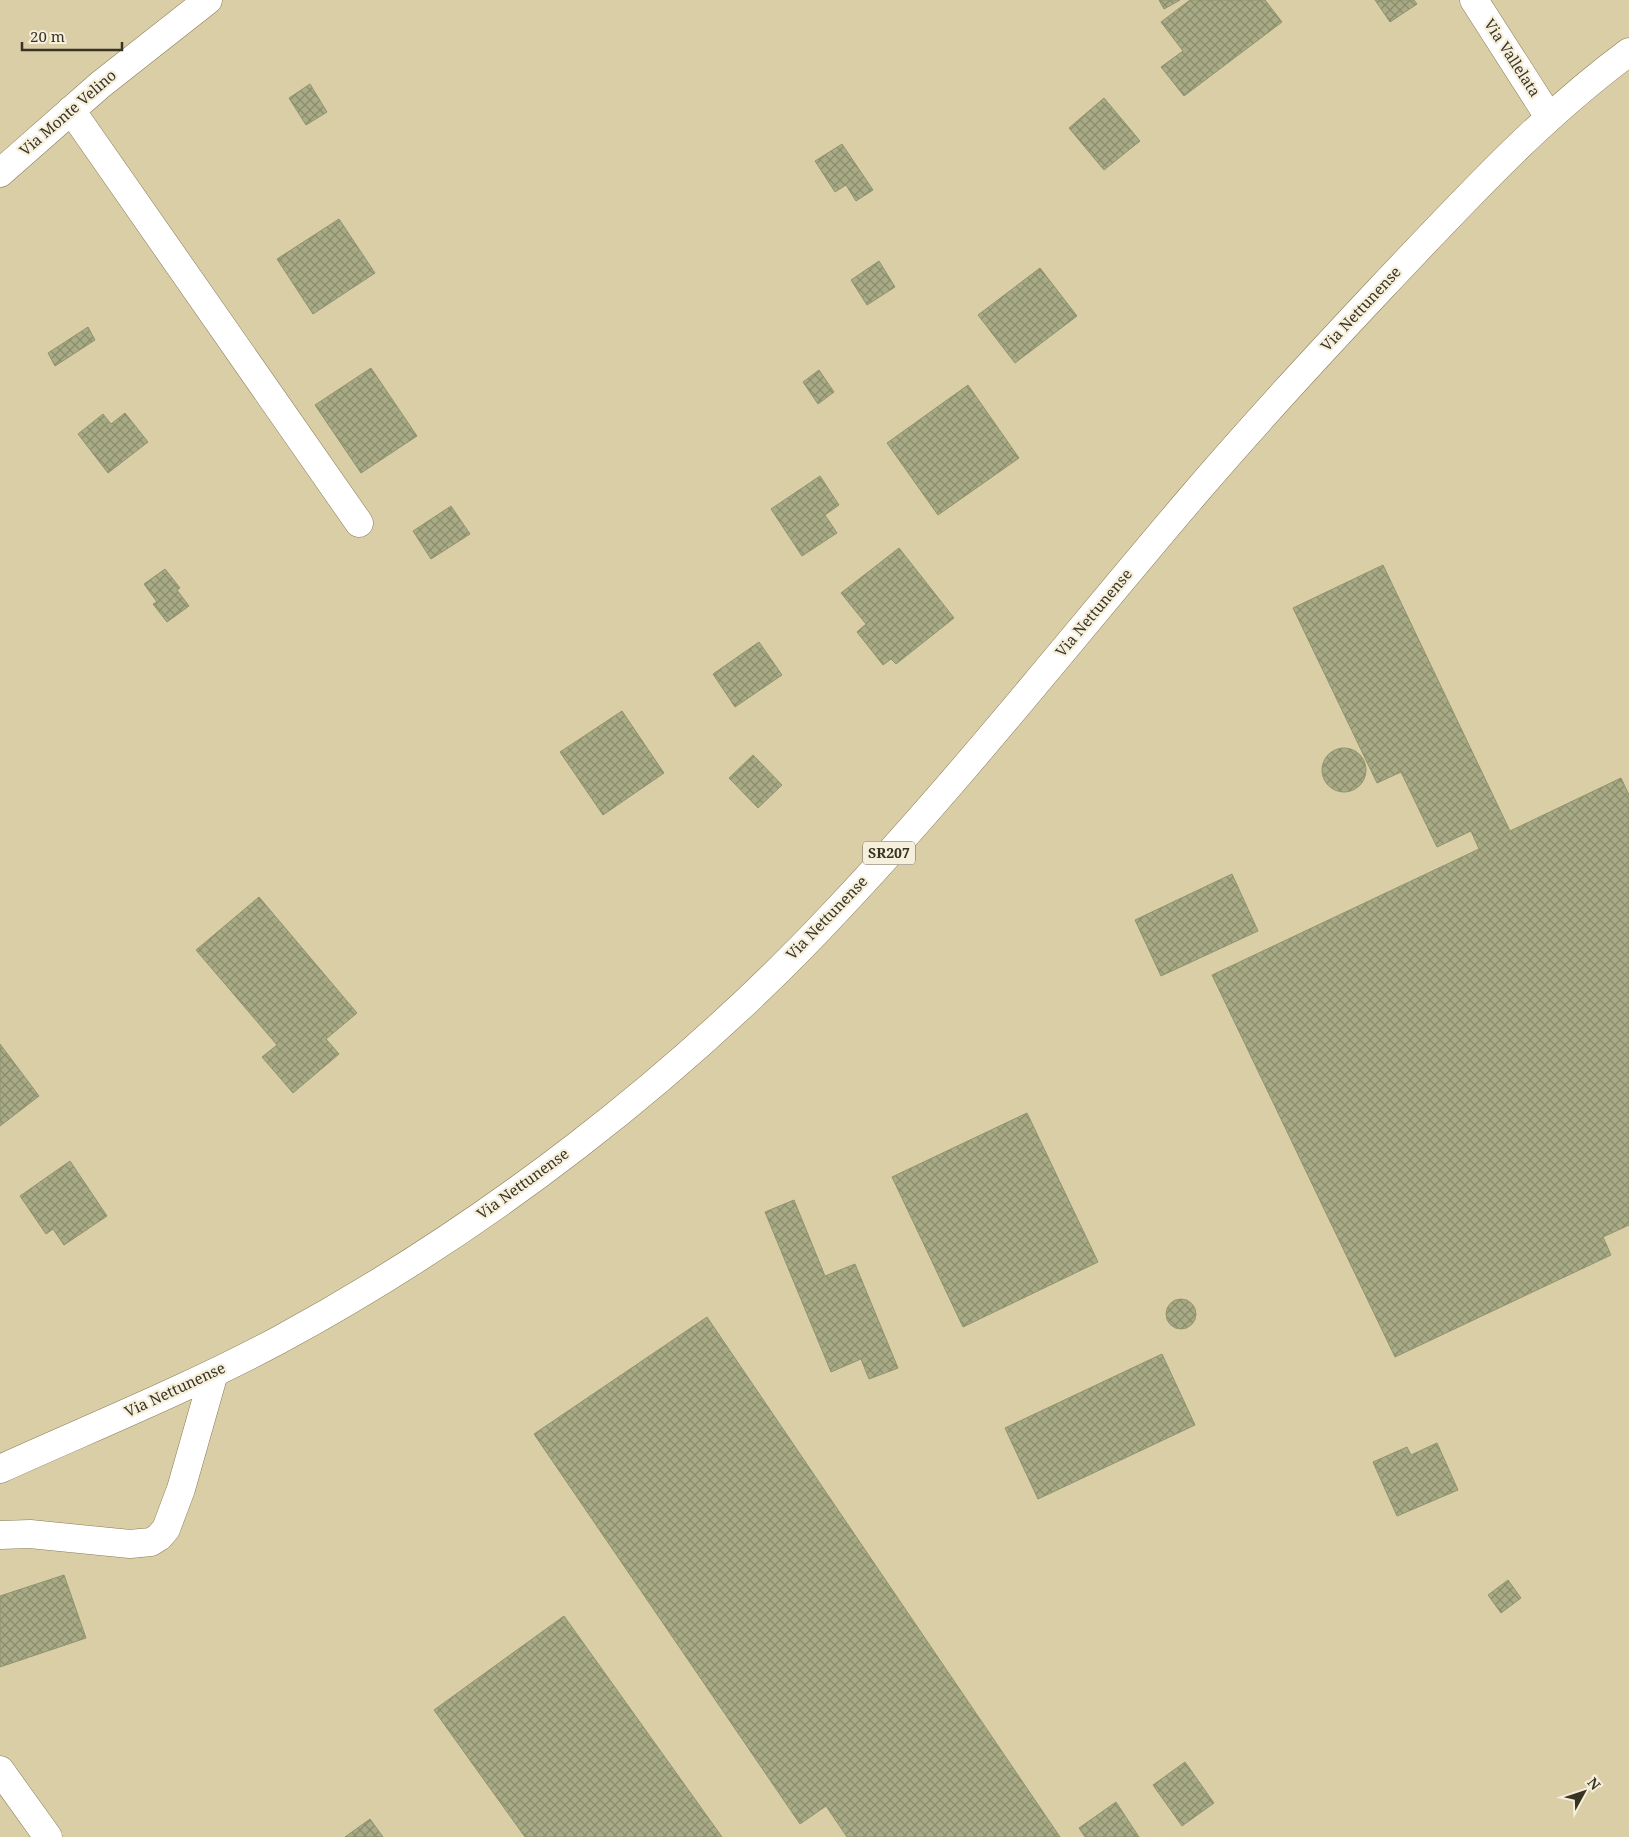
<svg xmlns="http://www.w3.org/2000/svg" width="1629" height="1837" viewBox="0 0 1629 1837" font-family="'Noto Serif',serif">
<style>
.building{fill:url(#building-cross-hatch);stroke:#90946e}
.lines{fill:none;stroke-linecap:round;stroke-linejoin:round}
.minor-casing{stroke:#897d58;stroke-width:29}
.major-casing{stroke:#897d58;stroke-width:29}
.minor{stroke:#fff;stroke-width:28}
.major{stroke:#fff;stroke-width:28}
.labels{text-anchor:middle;stroke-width:4.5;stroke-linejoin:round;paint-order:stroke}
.shield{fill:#f5efdb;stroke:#716b5a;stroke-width:1}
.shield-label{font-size:14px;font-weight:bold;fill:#383323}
.street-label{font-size:15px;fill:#383323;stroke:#f5efdb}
</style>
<defs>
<pattern id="building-cross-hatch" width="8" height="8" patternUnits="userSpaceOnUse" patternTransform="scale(1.25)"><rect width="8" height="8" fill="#a8ab85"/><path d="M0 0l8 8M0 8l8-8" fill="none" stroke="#8a8c6c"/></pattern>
</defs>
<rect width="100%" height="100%" fill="#dacea7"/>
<!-- building -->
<path class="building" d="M 1159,0 L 1180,0 L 1164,9 Z
M 1190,0 L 1265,0 L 1282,22 L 1184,96 L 1161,67 L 1183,51 L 1161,22 Z
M 1375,0 L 1414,0 L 1417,4 L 1390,22 Z
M 310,84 L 327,112 L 306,125 L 289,98 Z
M 1104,98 L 1140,141 L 1104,170 L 1069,128 Z
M 842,144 L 873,190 L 856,201 L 846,185 L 835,192 L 815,161 Z
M 339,219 L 375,273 L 313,314 L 277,259 Z
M 879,261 L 895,287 L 867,305 L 851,280 Z
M 1040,268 L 1077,316 L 1015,363 L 978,315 Z
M 88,327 L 95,340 L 55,366 L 48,353 Z
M 371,368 L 417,436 L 361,473 L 315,405 Z
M 819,370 L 834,392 L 818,404 L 803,382 Z
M 968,385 L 1019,458 L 938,515 L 887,443 Z
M 125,413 L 148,442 L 108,473 L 78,434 L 103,414 L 111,424 Z
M 820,476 L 839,505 L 825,515 L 837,533 L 802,556 L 771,509 Z
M 451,506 L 470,534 L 431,559 L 413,531 Z
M 899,548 L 954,618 L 896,664 L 891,659 L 883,665 L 857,632 L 866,624 L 841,593 Z
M 1383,565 L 1510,831 L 1621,778 L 1629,795 L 1629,1225 L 1603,1237 L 1611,1255 L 1395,1357 L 1212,975 L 1479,849 L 1471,831 L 1437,847 L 1401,772 L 1377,783 L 1293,608 Z
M 165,569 L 180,588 L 177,590 L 189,606 L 167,622 L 153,604 L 157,602 L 144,584 Z
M 759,642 L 782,675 L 735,707 L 713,674 Z
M 622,711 L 664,773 L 603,815 L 560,752 Z
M1322 770a22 22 0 1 1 44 0a22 22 0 1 1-44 0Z
M 753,755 L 782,785 L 758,808 L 729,778 Z
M 1232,874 L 1258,931 L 1161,976 L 1135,920 Z
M 259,897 L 357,1013 L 326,1039 L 339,1054 L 293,1093 L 262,1057 L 277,1045 L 196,950 Z
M 0,1044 L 39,1096 L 0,1126 Z
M 1027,1113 L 1098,1262 L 963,1327 L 892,1177 Z
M 70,1161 L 107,1216 L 64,1245 L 53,1229 L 46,1234 L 20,1196 Z
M 794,1200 L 825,1276 L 855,1264 L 898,1368 L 869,1379 L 861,1359 L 831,1372 L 765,1212 Z
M1166 1314a15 15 0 1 1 30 0a15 15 0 1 1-30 0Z
M 707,1317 L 1060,1837 L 847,1837 L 826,1806 L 800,1824 L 534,1434 Z
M 1162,1354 L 1195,1425 L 1038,1499 L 1005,1428 Z
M 1437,1443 L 1458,1490 L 1397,1516 L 1373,1462 L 1407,1447 L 1411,1455 Z
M 64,1575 L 86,1638 L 0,1667 L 0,1596 Z
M 1508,1580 L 1521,1598 L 1501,1613 L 1488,1595 Z
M 564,1616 L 722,1837 L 525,1837 L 434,1710 Z
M 1185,1762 L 1214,1803 L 1182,1826 L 1153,1785 Z
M 1116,1802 L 1139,1837 L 1085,1837 L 1079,1828 Z
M 370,1819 L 383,1837 L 345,1837 Z"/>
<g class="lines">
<defs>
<path id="minor" d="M 1474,0 L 1549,117
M 71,110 L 359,523
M 0,173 L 100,85 L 208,0
M 0,1535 L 30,1534 L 130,1544 L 151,1542 L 159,1537 L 166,1529 L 181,1489 L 214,1373
M 0,1770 L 48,1837"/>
<path id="major" d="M 0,1469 C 93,1427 189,1388 279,1340 C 484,1229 682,1077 841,906 C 964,775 1075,634 1191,498 C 1253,425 1318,355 1383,286 C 1461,204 1537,120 1629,52"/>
</defs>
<!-- minor casing -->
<use href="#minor" class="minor-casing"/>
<!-- major casing -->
<use href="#major" class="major-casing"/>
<!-- minor -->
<use href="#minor" class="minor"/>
<!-- major -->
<use href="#major" class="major"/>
</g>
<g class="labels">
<!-- shield labels -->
<rect class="shield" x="863" y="841.5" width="52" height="23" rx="4"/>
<g class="shield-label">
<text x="889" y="858">SR207</text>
</g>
<!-- street labels -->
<g class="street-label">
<text transform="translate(1512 58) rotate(57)" y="5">Via Vallelata</text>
<text transform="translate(68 113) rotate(-41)" y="5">Via Monte Velino</text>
<text transform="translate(1361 309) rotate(-47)" y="5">Via Nettunense</text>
<text transform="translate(1094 613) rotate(-50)" y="5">Via Nettunense</text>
<text transform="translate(827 918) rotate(-46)" y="5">Via Nettunense</text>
<text transform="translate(523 1184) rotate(-36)" y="5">Via Nettunense</text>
<text transform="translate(175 1390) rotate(-25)" y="5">Via Nettunense</text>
</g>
</g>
<!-- north arrow -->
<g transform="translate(1584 1792) rotate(50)" stroke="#f5efdb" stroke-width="4" paint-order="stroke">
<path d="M0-4L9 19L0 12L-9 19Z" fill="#383323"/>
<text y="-8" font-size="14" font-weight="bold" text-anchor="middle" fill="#383323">N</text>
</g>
<!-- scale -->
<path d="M22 42v8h100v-8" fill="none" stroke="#383323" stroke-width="2.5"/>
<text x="30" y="42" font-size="15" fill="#383323" stroke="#f5efdb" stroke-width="4" paint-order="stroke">20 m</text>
</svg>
